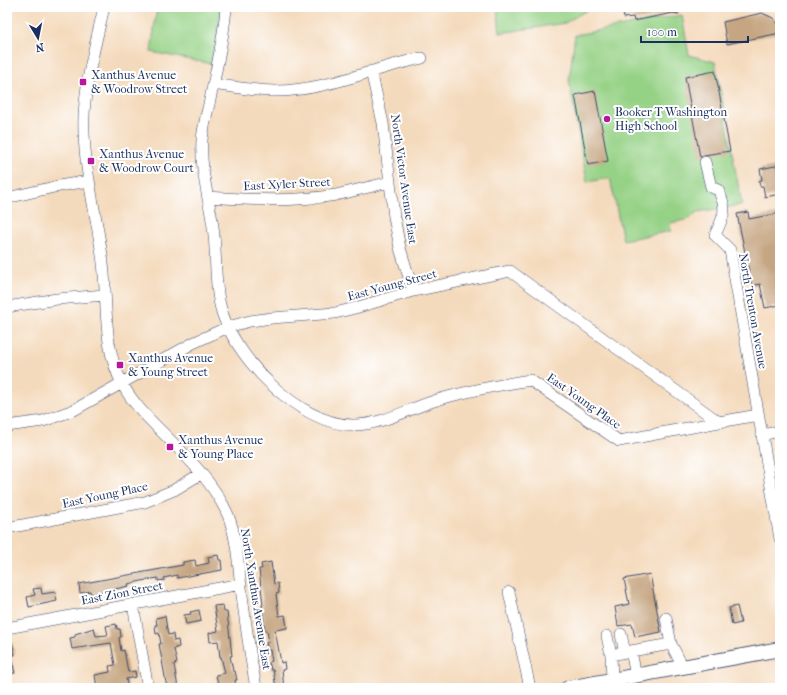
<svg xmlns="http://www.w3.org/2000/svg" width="787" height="695" viewBox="0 0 787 695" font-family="'IM FELL French Canon',serif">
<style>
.green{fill:#96d286;stroke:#588072}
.building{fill:#c6a682}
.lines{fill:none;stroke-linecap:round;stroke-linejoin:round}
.minor-casing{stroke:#3c496c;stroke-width:12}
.major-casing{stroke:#3c496c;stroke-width:16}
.minor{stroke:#fff;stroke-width:11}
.major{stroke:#fff;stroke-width:14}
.poi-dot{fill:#b5179e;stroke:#fff;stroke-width:1.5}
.labels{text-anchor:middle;stroke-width:4;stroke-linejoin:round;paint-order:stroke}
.poi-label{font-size:12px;fill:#1b2f5e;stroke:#fff;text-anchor:start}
.street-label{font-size:12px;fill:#1b2f5e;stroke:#fff}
</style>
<rect width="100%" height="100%" fill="#fff"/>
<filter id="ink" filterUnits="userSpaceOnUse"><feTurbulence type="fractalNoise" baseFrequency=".025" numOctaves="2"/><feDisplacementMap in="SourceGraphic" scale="8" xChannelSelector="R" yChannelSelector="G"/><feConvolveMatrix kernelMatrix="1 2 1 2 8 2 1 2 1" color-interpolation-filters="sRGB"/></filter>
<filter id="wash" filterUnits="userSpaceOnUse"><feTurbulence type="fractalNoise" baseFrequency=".012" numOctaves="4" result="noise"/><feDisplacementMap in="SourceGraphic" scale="16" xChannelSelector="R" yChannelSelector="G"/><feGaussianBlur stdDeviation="0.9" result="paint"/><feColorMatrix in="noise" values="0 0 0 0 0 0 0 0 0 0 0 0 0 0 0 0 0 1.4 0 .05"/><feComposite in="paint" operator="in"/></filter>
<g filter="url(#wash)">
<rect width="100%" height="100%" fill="#f4dabc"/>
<!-- green -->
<path class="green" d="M 157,7 L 222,7 L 212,64 L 151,52 Z
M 497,7 L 592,7 L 565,23 L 500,33 Z
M 682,15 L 689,55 L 715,62 L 742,205 L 697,212 L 690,219 L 670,223 L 671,231 L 623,240 L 610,178 L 587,182 L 569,80 L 575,35 Z"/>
<g id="blocks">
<!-- building -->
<path class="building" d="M 622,7 L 679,7 L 679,10 L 678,14 L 673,13 L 634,21 L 633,17 L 624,18 Z
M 762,13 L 773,18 L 778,24 L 780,33 L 727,44 L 723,22 Z
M 715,71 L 730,151 L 704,155 L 700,157 L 685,77 Z
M 595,91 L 608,161 L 588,165 L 575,95 Z
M 780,165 L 780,194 L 765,197 L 763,186 L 760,186 L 759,181 L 762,180 L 760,169 Z
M 748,212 L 749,219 L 780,213 L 780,305 L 765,308 L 760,284 L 752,286 L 737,214 Z
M 218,555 L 219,560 L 221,560 L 222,570 L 177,578 L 177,575 L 164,578 L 165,580 L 158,581 L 158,578 L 146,580 L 128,584 L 129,586 L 91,594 L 90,591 L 80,593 L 79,584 L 183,565 L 183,562 L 195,560 L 196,566 L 209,563 L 208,557 Z
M 271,562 L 274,584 L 278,583 L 279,593 L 276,594 L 279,616 L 285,615 L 287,628 L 275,630 L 281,663 L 284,662 L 285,669 L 282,670 L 284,688 L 276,688 L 273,670 L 271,670 L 269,662 L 272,661 L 270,650 L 268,651 L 266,642 L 269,642 L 267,631 L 265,631 L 262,605 L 263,605 L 259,569 L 262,569 L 261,564 Z
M 650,574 L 661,632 L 635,637 L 632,624 L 618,626 L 615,607 L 629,604 L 624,579 Z
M 41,588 L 42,594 L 55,592 L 57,601 L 29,607 L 27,597 L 35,595 L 33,589 Z
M 223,605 L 224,612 L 227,612 L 232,656 L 230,656 L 233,671 L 235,671 L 237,680 L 235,680 L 236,688 L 219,688 L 216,675 L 225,673 L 221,657 L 220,657 L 218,641 L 210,642 L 209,633 L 218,631 L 214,606 Z
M 737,606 L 741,623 L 732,625 L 729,608 Z
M 199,610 L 201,621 L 186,624 L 184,615 L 191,614 L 190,612 Z
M 165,616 L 168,635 L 173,634 L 174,641 L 178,640 L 179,647 L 175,648 L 175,649 L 174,649 L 177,663 L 174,664 L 178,688 L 167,688 L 159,644 L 161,644 L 159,633 L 156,634 L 155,625 L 157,625 L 156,618 Z
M 116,624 L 117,629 L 120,629 L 121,637 L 119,638 L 121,651 L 124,650 L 128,672 L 135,671 L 136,677 L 126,679 L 128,688 L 97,688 L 95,675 L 110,672 L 109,666 L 115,665 L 111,643 L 72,649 L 70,638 L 75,637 L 75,634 L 94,628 L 96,636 L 108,635 L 106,626 Z
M 12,642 L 15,655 L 11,656 L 15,673 L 7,674 L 7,643 Z"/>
</g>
</g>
<g filter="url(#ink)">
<use href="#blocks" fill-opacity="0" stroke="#3c496c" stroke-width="1"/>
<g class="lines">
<defs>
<path id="minor" d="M 104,7 C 96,42 86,78 84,115 C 82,165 97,214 103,263 C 108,304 102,347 123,385 C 132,402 146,416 160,430 C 186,456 213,481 228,515 C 237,538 238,562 241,587 C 245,621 250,654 256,688
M 226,7 C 224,38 216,70 210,100 C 207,113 203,127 202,140 C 200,170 209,198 213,227 C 217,253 214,280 220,305 C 231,355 299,425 353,425 C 383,425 410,408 437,400 C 467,391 499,385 530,380 L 619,441 L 719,422
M 371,71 L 383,123 L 394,217 L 400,248 L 413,291
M 213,84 C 234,87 254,91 275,91 C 325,91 373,68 422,58
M 705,162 L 711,187 L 718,190 C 728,209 724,216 715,235 L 730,250 L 780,539
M 208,197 C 250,200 294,202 336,195 C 354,191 372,186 390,182
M 7,198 L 54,187 L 88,181
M 7,307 L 57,299 L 105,295
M 7,426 L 43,421 L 74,410 L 193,343 L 228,327 L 250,321 L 272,318 L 335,313 L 355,308 L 413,291 L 510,271 L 719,422 L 758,415
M 762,435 L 780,431
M 7,528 L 145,502 L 174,490 L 202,473
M 509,592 L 530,688
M 133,605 L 148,688
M 666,618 L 671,644
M 7,628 L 241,584
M 621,634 L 625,653
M 607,636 L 611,655 L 631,651
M 611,655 L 612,680
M 636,676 L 631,651 L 671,644 L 683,667"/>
<path id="major" d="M 568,688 L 780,649"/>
</defs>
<!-- minor casing -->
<use href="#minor" class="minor-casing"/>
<!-- major casing -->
<use href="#major" class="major-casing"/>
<!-- minor -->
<use href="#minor" class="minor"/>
<!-- major -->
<use href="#major" class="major"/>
</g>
</g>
<!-- markers -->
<g class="poi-dot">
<rect x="79" y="78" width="8" height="8" rx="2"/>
<circle cx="607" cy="119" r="4"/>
<rect x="87" y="157" width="8" height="8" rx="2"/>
<rect x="116" y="361" width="8" height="8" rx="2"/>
<rect x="166" y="443" width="8" height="8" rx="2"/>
</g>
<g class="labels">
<!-- poi labels -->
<g class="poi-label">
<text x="91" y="79">Xanthus Avenue<tspan x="91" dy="14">&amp; Woodrow Street</tspan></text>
<text x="615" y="116">Booker T Washington<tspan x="615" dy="14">High School</tspan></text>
<text x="99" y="158">Xanthus Avenue<tspan x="99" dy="14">&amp; Woodrow Court</tspan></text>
<text x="128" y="362">Xanthus Avenue<tspan x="128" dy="14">&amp; Young Street</tspan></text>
<text x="178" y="444">Xanthus Avenue<tspan x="178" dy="14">&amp; Young Place</tspan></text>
</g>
<!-- street labels -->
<g class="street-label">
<text transform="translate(404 179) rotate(82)" y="4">North Victor Avenue East</text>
<text transform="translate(287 184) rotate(-3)" y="4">East Xyler Street</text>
<text transform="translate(392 285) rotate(-15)" y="4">East Young Street</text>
<text transform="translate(753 311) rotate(80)" y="4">North Trenton Avenue</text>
<text transform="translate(584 401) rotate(35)" y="4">East Young Place</text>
<text transform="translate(105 495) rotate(-12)" y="4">East Young Place</text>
<text transform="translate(122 593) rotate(-11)" y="4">East Zion Street</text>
<text transform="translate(256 599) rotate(81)" y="4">North Xanthus Avenue East</text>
</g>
</g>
<!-- margin -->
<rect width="787" height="695" fill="none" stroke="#fff" stroke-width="24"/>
<!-- north arrow -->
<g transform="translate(38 38) rotate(170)" stroke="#ffffff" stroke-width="3" paint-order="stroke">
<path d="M0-3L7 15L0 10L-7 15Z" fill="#1b2f5e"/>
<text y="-6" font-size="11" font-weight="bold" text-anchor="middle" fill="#1b2f5e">N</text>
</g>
<!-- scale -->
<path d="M641 36v6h107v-6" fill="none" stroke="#1b2f5e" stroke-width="2"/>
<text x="647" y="36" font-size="12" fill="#1b2f5e" stroke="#ffffff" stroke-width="3" paint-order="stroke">100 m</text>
</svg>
